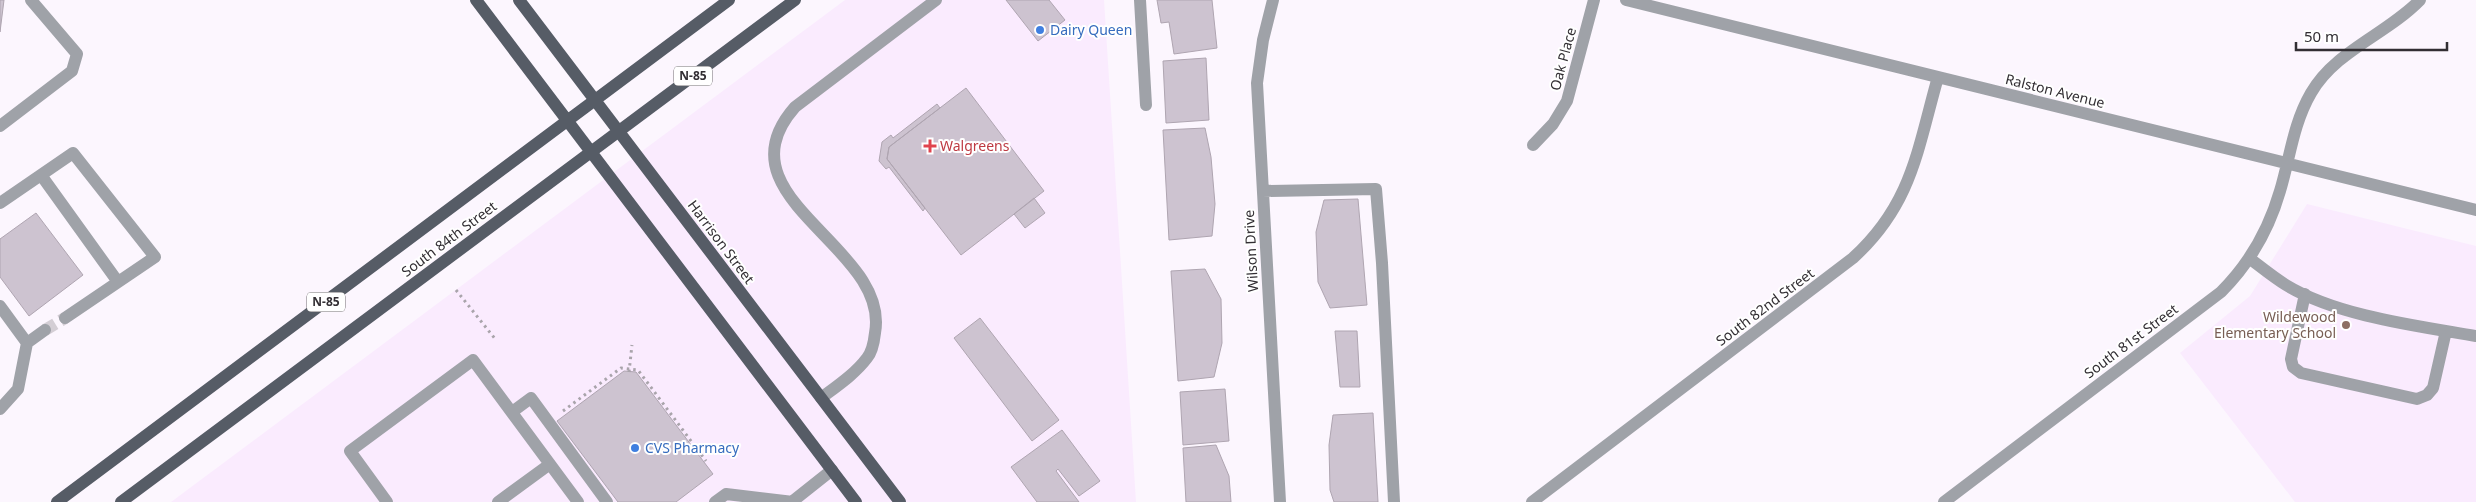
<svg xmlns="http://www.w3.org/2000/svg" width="2476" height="502" viewBox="0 0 2476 502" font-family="'Noto Sans',sans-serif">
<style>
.built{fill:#faebfe}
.building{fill:#cdc3d0;stroke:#afa5b1}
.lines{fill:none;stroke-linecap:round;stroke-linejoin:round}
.minor-tunnel{stroke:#d4ced5;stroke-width:12;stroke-dasharray:12 6;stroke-linecap:butt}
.path{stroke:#a9a4ab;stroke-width:3;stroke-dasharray:2.5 4;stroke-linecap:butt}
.minor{stroke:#9fa2a8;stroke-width:12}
.major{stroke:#565c66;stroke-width:12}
.shop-dot{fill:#3f7fe0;stroke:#fff;stroke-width:2}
.health-dot{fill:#e0444e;stroke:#fff;stroke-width:2}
.education-dot{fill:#8d6e63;stroke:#fff;stroke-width:2}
.labels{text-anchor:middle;stroke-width:4;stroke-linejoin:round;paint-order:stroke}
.shield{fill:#fff;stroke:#706d70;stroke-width:1}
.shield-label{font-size:12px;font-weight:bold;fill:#322e33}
.shop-label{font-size:14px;fill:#366cbe;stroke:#fff;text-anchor:start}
.street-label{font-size:14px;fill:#322e33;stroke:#fff}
.health-label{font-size:14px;fill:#be3a42;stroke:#fff;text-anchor:start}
.education-label{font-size:14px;fill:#785e54;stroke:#fff;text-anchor:end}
</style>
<rect width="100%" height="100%" fill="#fcf6fe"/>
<!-- built -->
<path class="built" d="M 845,0 L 1104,0 L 1136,502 L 171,502 Z
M 2307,204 L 2476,246 L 2476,502 L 2295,502 L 2180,353 L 2250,296 Z"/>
<!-- building -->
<path class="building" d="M 0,0 L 4,0 L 0,32 Z
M 1006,0 L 1049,0 L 1065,20 L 1038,41 Z
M 1157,0 L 1212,0 L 1217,48 L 1174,54 L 1169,22 L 1161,23 Z
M 1206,58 L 1209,120 L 1166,123 L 1163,61 Z
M 966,88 L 1044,191 L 961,255 L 887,159 L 889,147 Z
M 937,104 L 940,108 L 889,147 L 887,159 L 925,208 L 923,211 L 889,167 L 886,169 L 879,161 L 882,142 L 891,135 L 893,138 Z
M 1205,128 L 1211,157 L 1215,204 L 1212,236 L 1169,240 L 1163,130 Z
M 1034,198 L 1045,213 L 1025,228 L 1014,214 Z
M 1358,199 L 1367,305 L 1330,308 L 1318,282 L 1316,232 L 1324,200 Z
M 36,213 L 83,275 L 29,316 L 0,277 L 0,239 Z
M 1205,269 L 1221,299 L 1222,343 L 1214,377 L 1178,381 L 1171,271 Z
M 980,318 L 1059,420 L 1032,441 L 954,338 Z
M 1335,331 L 1357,331 L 1360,387 L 1340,387 Z
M 624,371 L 636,372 L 713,474 L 676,502 L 618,502 L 557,421 Z
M 1225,389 L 1229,441 L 1183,445 L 1180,392 Z
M 1373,413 L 1378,502 L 1334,502 L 1330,490 L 1329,445 L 1333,415 Z
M 1062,430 L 1100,481 L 1079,496 L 1058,469 L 1056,471 L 1079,502 L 1037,502 L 1011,467 Z
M 1216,445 L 1229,476 L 1231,502 L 1186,502 L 1183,448 Z"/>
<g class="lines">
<!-- minor-tunnel -->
<path class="minor-tunnel" d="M 45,330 L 65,318"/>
<!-- path -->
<path class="path" d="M 456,290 L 496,340
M 629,372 L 632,345
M 563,411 L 621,368 L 638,370 L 706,461"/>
<!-- minor -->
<path class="minor" d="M 1140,0 L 1146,105
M 1273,0 L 1263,40 L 1257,83 L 1280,502
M 1626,0 L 2476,210
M 0,126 L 72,71 L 77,54 L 31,0
M 1533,145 L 1553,124 L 1567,101 L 1594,0
M 41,175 L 118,282
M 1263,191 L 1376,189 L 1382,263 L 1394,502
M 0,203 L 73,153 L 155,257 L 65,318
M 2249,258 C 2261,267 2273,277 2286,285 C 2337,316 2418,326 2476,336
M 2305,294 L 2291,359 L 2293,367 L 2301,373 L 2417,399 L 2427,395 L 2433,388 L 2446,331
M 0,306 L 27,343 L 18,389 L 0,409
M 27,343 L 45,330
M 821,398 C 837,386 855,374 867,358 C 872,352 874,342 875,333 C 891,246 715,198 795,107 L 936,0
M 512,412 L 531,398 L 607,502
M 793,501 L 832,470
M 387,502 L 350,451 L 473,360 L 578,502
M 498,502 L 550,464
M 715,502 L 726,494 L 793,502
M 1532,502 L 1853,258 C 1912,204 1917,151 1938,77
M 1944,502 L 2221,292 C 2249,264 2269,229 2280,191 C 2290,158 2293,124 2311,93 C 2335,51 2387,34 2420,0"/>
<!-- major -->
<path class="major" d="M 476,0 L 856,502
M 519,0 L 900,502
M 57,502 L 729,0
M 121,502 L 795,0"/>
</g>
<!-- markers -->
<g class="shop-dot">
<circle cx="1040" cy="30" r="5"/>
<circle cx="635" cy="448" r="5"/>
</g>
<path class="health-dot" d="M927.5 138.5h5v5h5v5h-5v5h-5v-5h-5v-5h5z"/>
<circle class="education-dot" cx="2346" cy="325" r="5"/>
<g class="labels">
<!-- shield labels -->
<g class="shield">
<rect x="674" y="66.5" width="38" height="19" rx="4"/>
<rect x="307" y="292.5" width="38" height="19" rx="4"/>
</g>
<g class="shield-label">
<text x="693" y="80">N-85</text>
<text x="326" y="306">N-85</text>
</g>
<!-- shop labels -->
<g class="shop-label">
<text x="1050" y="35">Dairy Queen</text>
<text x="645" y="453">CVS Pharmacy</text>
</g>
<!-- street labels -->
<g class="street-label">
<text transform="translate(1563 59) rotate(-75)" y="5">Oak Place</text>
<text transform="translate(2055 91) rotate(14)" y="5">Ralston Avenue</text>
<text transform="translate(449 239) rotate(-37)" y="5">South 84th Street</text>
<text transform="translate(721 242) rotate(53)" y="5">Harrison Street</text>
<text transform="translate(1251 251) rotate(-93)" y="5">Wilson Drive</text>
<text transform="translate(1765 307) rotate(-37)" y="5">South 82nd Street</text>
<text transform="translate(2131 341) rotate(-37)" y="5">South 81st Street</text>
</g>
<!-- health labels -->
<g class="health-label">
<text x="940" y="151">Walgreens</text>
</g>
<!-- education labels -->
<g class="education-label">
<text x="2336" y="322">Wildewood<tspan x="2336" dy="16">Elementary School</tspan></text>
</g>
</g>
<!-- scale -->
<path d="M2296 42v8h151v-8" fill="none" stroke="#322e33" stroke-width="2.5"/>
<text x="2304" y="42" font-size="15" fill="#322e33" stroke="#ffffff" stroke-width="4" paint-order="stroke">50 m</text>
</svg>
